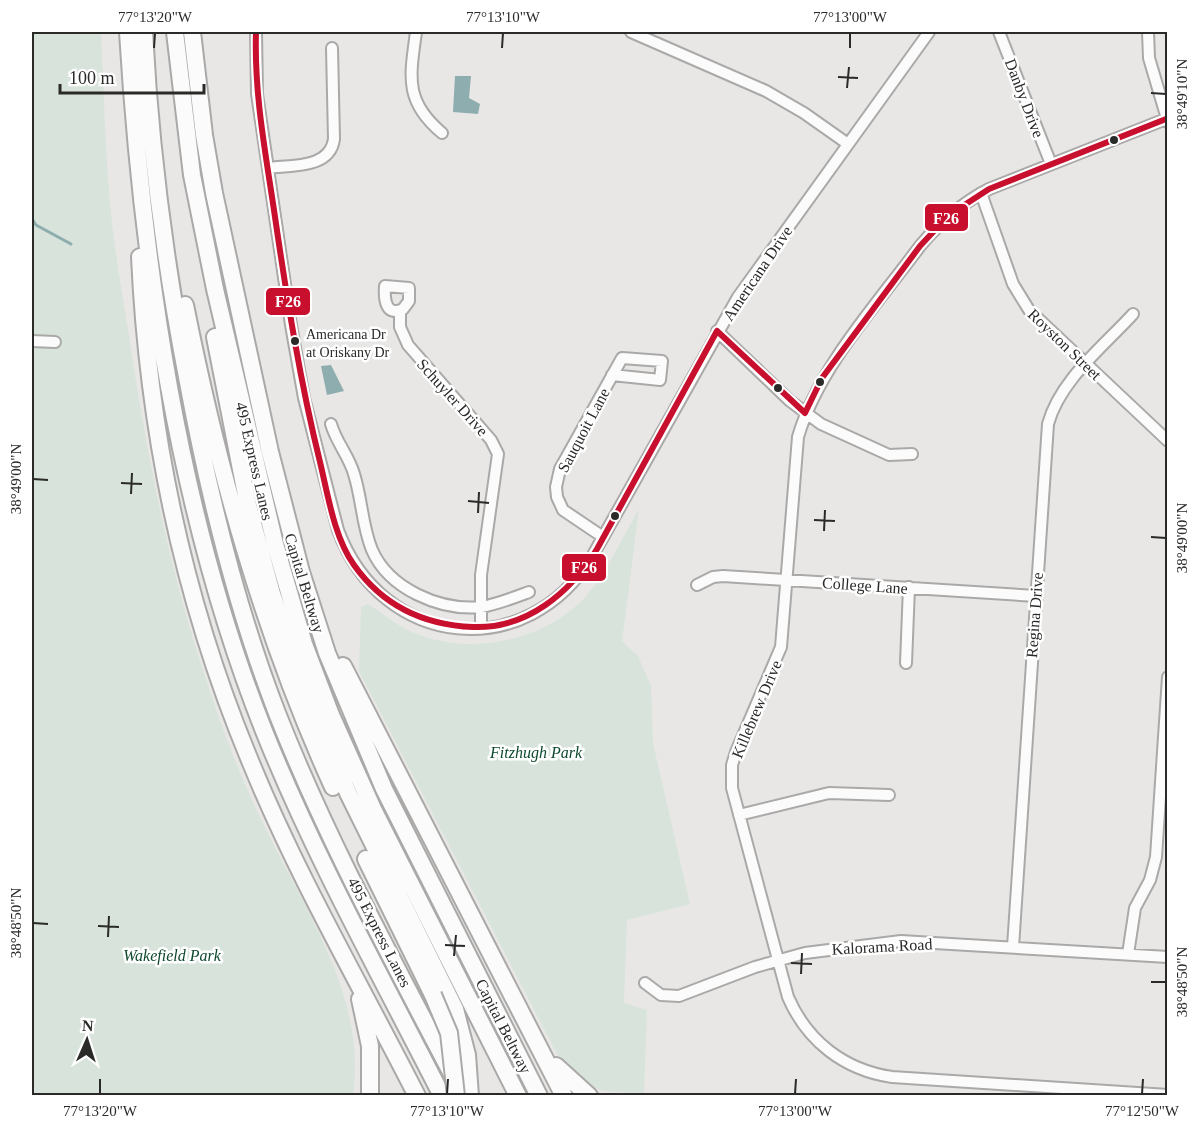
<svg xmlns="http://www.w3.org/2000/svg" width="1199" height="1127" viewBox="0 0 1199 1127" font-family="'Times New Roman',serif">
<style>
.green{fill:#d8e4db}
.water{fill:#8eadaf}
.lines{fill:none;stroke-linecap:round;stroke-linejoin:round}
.stream{stroke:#8eadaf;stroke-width:3}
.minor-casing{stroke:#aaa9a8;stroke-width:14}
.highway-casing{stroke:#aaa9a8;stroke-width:20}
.minor{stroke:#fcfbfb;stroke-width:10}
.highway{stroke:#fcfbfb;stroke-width:16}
.highway-bridge-casing{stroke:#aaa9a8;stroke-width:20;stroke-linecap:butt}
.highway-bridge{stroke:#fcfbfb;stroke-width:16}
.bus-1-casing{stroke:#fff;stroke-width:10}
.bus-1{stroke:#c8102e;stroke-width:6}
.ticks{fill:none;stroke:#2a2a29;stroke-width:2}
.bus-dot{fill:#2a2a29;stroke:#fff;stroke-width:2}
.labels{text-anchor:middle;stroke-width:5;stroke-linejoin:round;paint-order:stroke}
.bus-label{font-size:14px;fill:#2a2a29;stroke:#fff;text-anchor:start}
.street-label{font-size:16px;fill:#2a2a29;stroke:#fff}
.park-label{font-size:16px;font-style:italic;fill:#0d492c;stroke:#fff}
.line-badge{stroke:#fff;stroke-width:2}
.badge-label{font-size:16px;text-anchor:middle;font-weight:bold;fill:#fff}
.neatline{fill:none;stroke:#2a2a29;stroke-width:2}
.ticks-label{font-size:15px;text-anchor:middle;fill:#2a2a29}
</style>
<rect width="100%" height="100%" fill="#e8e7e6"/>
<!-- green -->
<path class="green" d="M 32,32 L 101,32 C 104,89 105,146 110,203 C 114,248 122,292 129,335 C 145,445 166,554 200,661 C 217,715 237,770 262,821 C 303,908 367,995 353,1095 L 32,1095 Z
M 639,509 L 622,641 L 638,656 L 651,686 L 653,743 L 690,904 L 627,920 L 624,1003 L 647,1010 L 644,1093 C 598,1091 592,1095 559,1058 L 359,671 L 361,607 L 368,604 C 379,611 390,620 402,627 C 460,659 544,644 587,595 C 605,575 625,533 639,509 Z"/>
<!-- water -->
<path class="water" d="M 455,76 L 471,76 L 469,98 L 480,104 L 478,114 L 453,112 Z
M 331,365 L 344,391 L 327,395 L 321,366 Z"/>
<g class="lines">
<!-- stream -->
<path class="stream" d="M 32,219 L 36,225 L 71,244"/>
<defs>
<path id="minor" d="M 256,32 L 257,94 L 291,325 L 304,398 L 338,530 C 382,649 527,665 593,555 L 738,297 L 929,32
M 416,32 C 410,77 404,101 442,133
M 631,32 L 766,91 L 804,113 L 848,144
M 999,32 L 1051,164
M 1148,32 L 1149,58 L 1168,122
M 1166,119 L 989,189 C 962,203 940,222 920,246 C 878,303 818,368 798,437 L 781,647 L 736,752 L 732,765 L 732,788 L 788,997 C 807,1041 844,1070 892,1077 L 1168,1095
M 268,168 C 291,165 330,169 334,139 L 332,48
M 981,193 L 1013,284 L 1029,310 L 1168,441
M 385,286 L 409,288 L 409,301 L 403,309 C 386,317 384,300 385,286 Z
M 400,311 L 400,327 L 408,345 L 491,440 L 498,454 L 481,575 L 481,628
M 717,331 L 790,401 L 821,424 L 889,455 L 912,454
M 32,341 L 55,342
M 331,424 C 336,442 349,456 354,474 C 362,499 362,526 372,550 C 389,589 440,611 481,607 C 498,604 513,598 529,592
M 603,537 L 563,510 L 557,497 L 556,487 L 560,469 L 622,358 L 662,361 L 660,380 L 612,375
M 697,585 L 713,577 L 723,576 L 1036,596
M 906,663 L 909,587
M 739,815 L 829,793 L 889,795
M 1013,947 L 1048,424 C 1060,380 1103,347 1133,314
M 1128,954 L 1135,908 L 1150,880 L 1156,857 L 1168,677
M 645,983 L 661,995 L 679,996 L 755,967 L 805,953 L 901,941 L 1168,957"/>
<path id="highway" d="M 128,32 C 142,263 178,515 264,731 C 314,856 381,976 442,1096
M 144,32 C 150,148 165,263 187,377 C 208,491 235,605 277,713 C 326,838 391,957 453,1076
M 175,32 L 192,175 L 215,289 L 275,544 L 304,644 L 331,715 L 373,809 L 518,1096
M 192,32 L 204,135 L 214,193 L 270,452 L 301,572 L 327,653 L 384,789 L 539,1096
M 140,257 C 148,430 184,603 251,763 C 298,878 361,986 417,1096
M 185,305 C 218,470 263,633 333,787
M 215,337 L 248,505 L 272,594 L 308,697 L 348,793 L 455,1009 L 467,1055 L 470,1096
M 343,666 L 564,1096
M 366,859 L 433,995
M 360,999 L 370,1046 L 370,1096
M 556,1066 L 589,1096"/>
</defs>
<!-- minor casing -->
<use href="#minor" class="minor-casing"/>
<!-- highway casing -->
<use href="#highway" class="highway-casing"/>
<!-- minor -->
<use href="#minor" class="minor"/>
<!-- highway -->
<use href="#highway" class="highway"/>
<defs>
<path id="highway-bridge" d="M 433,995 L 449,1033 L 456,1096"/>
</defs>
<!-- highway-bridge casing -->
<use href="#highway-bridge" class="highway-bridge-casing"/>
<!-- highway-bridge -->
<use href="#highway-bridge" class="highway-bridge"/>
<defs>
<path id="bus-1" d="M 256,32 C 254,95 266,155 275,217 C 287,299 300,381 320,462 C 328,495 334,537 354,565 C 383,606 423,625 473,627 C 527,629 570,593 597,549 L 717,331
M 717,331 L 805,413
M 805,413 L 822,378 L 920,246 L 949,215 L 989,189 L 1166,119"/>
</defs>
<!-- bus-1 casing -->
<use href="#bus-1" class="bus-1-casing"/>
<!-- bus-1 -->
<use href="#bus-1" class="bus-1"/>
</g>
<!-- ticks -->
<path class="ticks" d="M 154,48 L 155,33M 502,48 L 503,33M 850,48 L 850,33M 838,77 L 858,78M 847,88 L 849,67M 1151,93 L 1166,94M 33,479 L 48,480M 121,483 L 142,484M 131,494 L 132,473M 468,501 L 489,503M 478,513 L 479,492M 814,520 L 835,521M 824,531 L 825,510M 1151,537 L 1166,538M 33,923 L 48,924M 98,926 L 119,927M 108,937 L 109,916M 445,945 L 465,946M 454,956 L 456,935M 791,963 L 812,964M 801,974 L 802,953M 1151,982 L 1166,982M 100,1094 L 100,1079M 447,1094 L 448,1079M 795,1094 L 796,1079M 1142,1094 L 1143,1079"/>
<!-- markers -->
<g class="bus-dot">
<circle cx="1114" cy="140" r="5"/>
<circle cx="295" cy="341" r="5"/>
<circle cx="820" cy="382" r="5"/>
<circle cx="778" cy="388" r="5"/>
<circle cx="615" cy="516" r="5"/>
</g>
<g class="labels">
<!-- bus labels -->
<g class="bus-label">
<text x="306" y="339">Americana Dr<tspan x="306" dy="18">at Oriskany Dr</tspan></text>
</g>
<!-- street labels -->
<g class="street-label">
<text transform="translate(1025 98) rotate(69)" y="6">Danby Drive</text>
<text transform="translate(757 273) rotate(-56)" y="6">Americana Drive</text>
<text transform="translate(1065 344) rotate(44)" y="6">Royston Street</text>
<text transform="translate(453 397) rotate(48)" y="6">Schuyler Drive</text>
<text transform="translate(583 430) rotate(-62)" y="6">Sauquoit Lane</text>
<text transform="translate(255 461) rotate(77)" y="6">495 Express Lanes</text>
<text transform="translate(305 583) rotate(73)" y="6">Capital Beltway</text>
<text transform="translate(865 585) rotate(4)" y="6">College Lane</text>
<text transform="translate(1034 615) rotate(-86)" y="6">Regina Drive</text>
<text transform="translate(756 709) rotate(-67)" y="6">Killebrew Drive</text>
<text transform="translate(380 932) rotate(63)" y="6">495 Express Lanes</text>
<text transform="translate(882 946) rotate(-3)" y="6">Kalorama Road</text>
<text transform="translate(504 1026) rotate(63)" y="6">Capital Beltway</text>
</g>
<!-- park labels -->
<g class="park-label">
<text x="536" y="758">Fitzhugh Park</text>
<text x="172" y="961">Wakefield Park</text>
</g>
</g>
<g class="line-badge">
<rect x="924" y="203" width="45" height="29" rx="6" fill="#c8102e"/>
<rect x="265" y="287" width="46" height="29" rx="6" fill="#c8102e"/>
<rect x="561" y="553" width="46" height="29" rx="6" fill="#c8102e"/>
</g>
<g class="badge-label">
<text x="946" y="224">F26</text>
<text x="288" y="307">F26</text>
<text x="584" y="573">F26</text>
</g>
<!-- border -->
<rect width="1199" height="1127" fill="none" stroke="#ffffff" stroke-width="66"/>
<!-- north arrow -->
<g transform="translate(87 1040) rotate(3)" stroke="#ffffff" stroke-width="4.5" paint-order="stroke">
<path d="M0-4.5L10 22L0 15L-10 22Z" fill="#2a2a29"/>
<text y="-9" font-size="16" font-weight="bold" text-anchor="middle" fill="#2a2a29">N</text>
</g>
<!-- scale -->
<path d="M60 84v9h144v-9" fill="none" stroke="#2a2a29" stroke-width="3"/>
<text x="69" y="84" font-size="18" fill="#2a2a29" stroke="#ffffff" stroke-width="4.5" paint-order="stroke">100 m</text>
<rect x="33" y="33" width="1133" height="1061" class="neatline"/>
<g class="ticks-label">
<text x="155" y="22">77°13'20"W</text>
<text x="503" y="22">77°13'10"W</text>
<text x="850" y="22">77°13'00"W</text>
<text transform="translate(1182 94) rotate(-90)" y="5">38°49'10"N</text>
<text transform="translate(16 479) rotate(-90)" y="5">38°49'00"N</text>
<text transform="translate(1182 538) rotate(-90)" y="5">38°49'00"N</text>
<text transform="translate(16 923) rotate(-90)" y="5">38°48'50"N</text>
<text transform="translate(1182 982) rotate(-90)" y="5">38°48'50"N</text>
<text x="100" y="1116">77°13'20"W</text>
<text x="447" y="1116">77°13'10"W</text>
<text x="795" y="1116">77°13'00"W</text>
<text x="1142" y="1116">77°12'50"W</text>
</g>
</svg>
